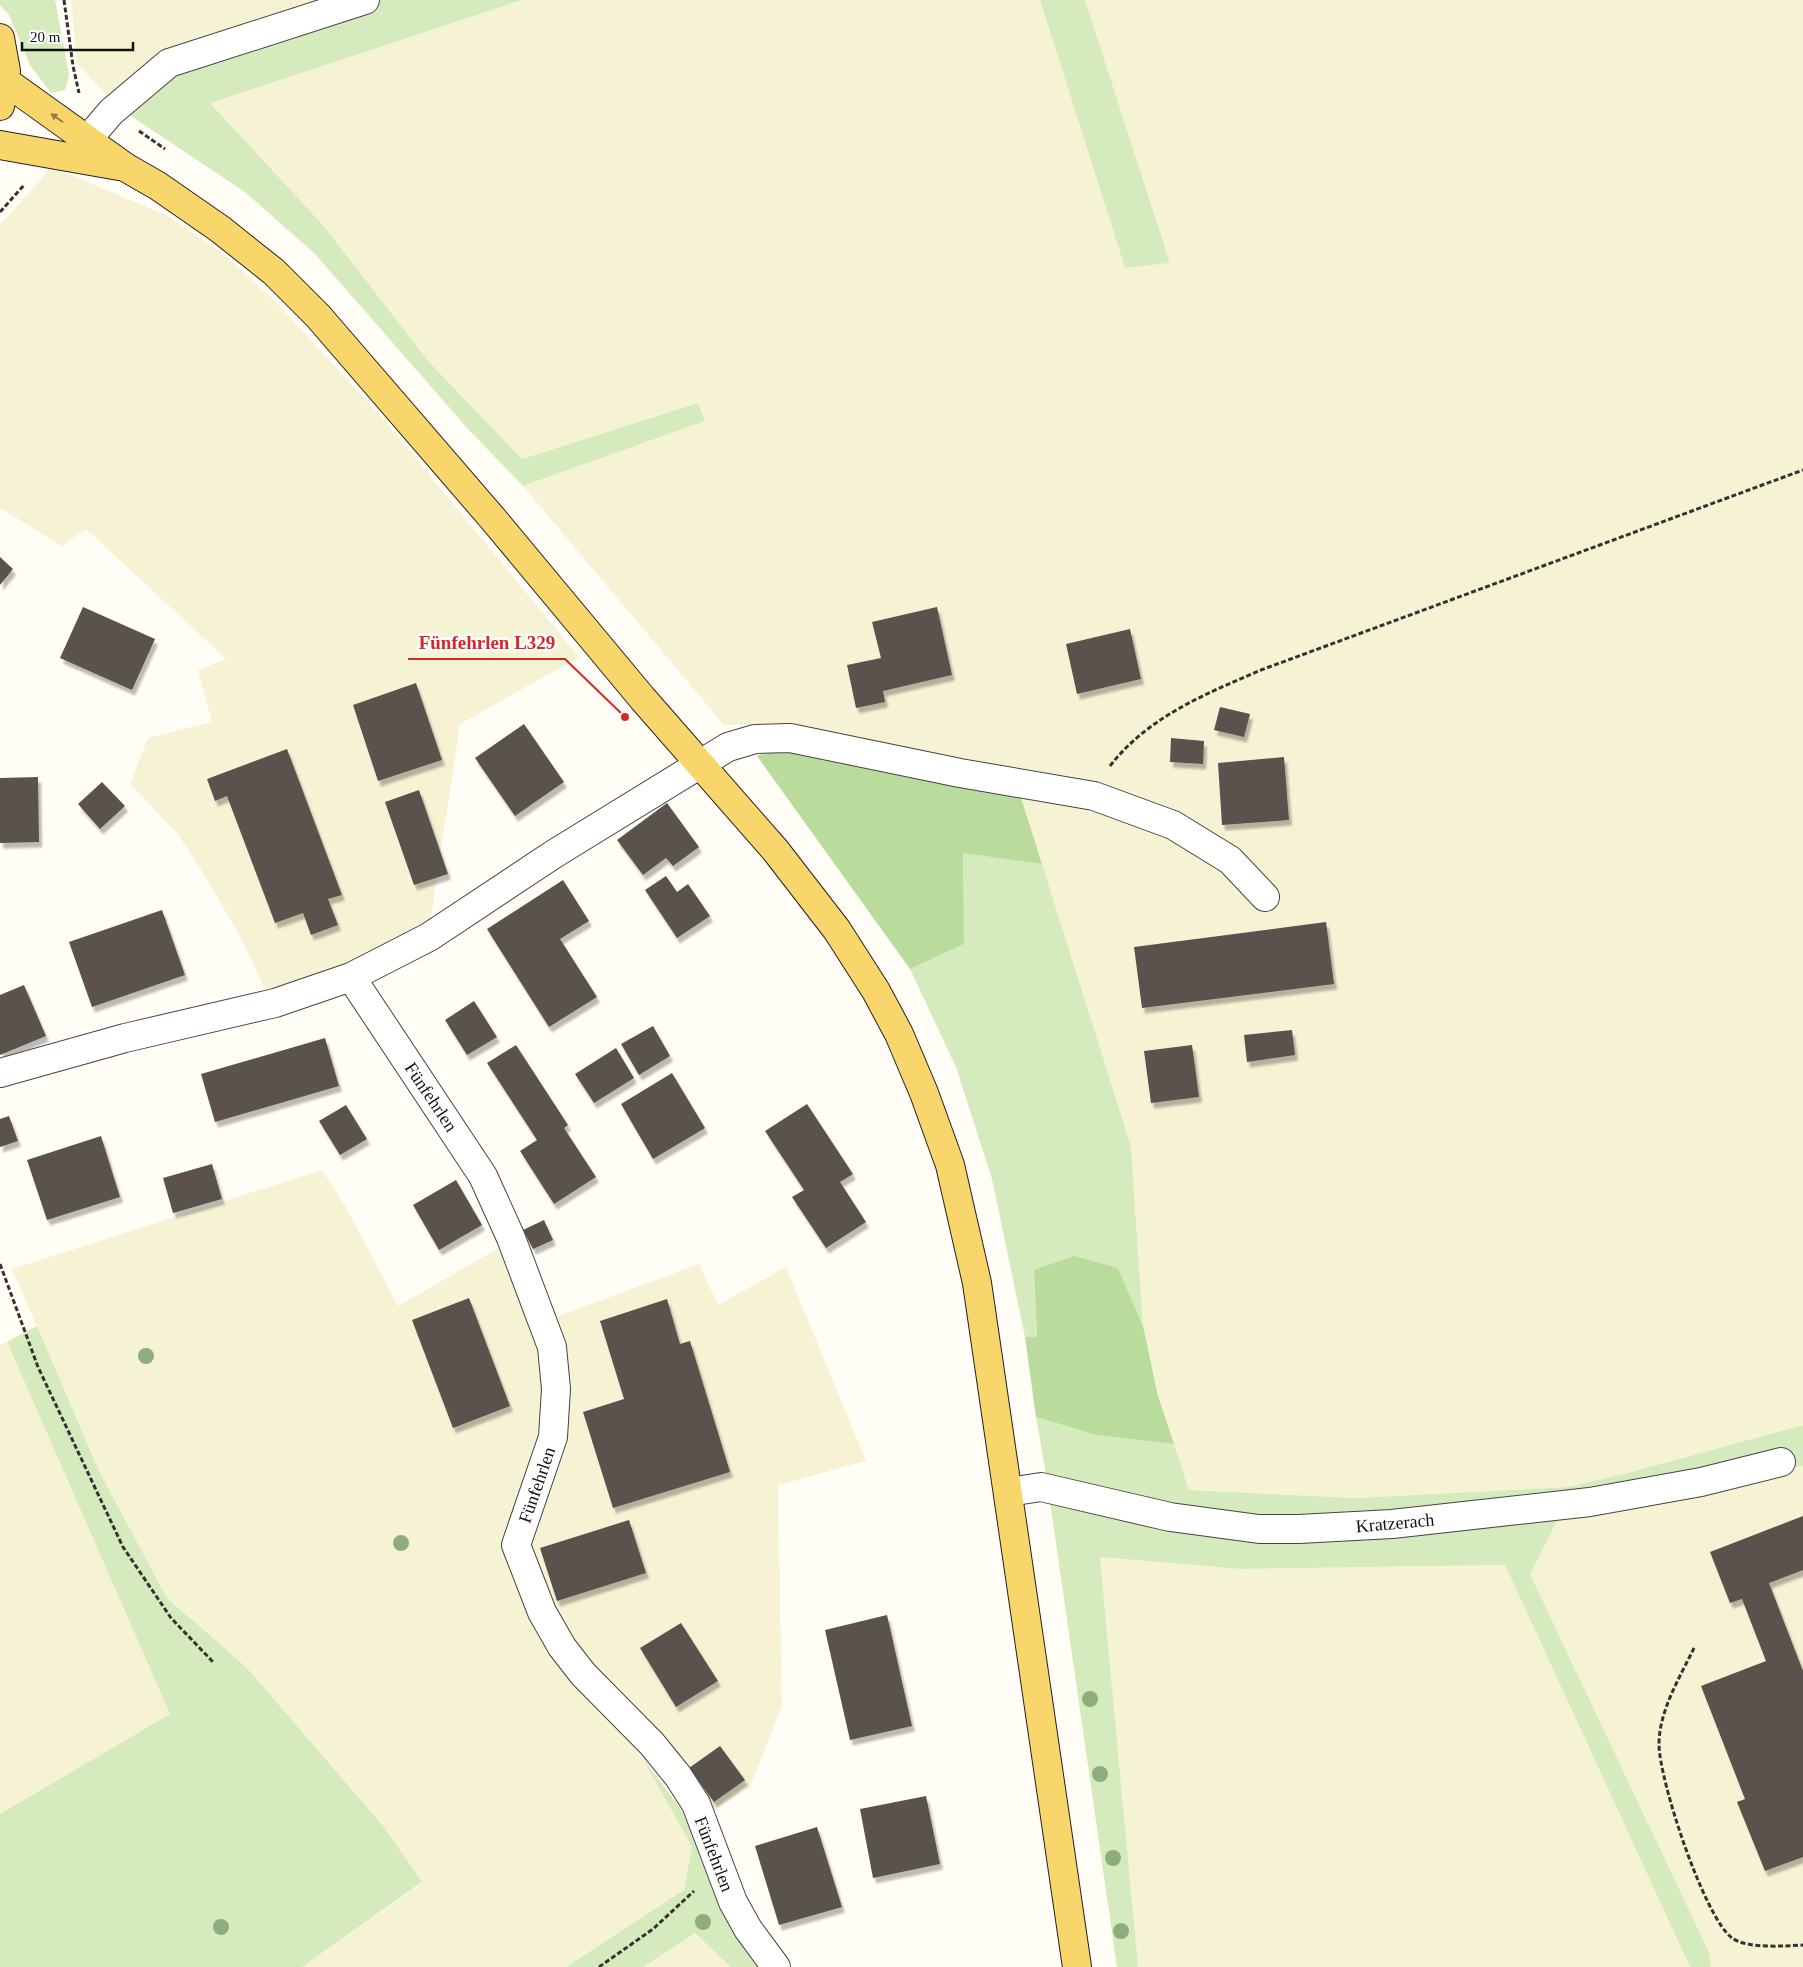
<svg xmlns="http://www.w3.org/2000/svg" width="1803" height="1967" viewBox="0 0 1803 1967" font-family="'Times New Roman',serif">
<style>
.farmland{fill:#f6f3d4}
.green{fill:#d5ebbd}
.forest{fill:#b9dc9c}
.building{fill:#5a524d;filter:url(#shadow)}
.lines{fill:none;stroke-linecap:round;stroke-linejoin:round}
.minor-casing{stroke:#444;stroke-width:30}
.major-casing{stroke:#222;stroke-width:30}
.path{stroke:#333;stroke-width:3;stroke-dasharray:5 2.5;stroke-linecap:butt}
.minor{stroke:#fff;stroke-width:28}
.major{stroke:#f9d66b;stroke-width:28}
.tree{fill:#8dad7f}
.oneway{fill:#917d42}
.labels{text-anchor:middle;stroke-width:5;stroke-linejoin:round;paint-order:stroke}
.street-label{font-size:18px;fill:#111;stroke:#fff}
.leader{fill:none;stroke:#d62828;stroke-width:2}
.callout-dot{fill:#d62828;stroke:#fff;stroke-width:2}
.callout-label{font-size:19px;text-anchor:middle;font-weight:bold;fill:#d62828;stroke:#fff;stroke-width:5;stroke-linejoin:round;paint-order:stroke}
</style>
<defs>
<filter id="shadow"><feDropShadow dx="3" dy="5.5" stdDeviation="1" flood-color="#0004"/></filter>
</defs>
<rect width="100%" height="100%" fill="#fffdf5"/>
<!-- farmland -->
<path class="farmland" d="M 71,0 L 353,0 L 116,106 L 77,63 Z
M 522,0 L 1040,0 L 1125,268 L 1170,263 L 1085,0 L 1803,0 L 1803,1425 L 1624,1474 L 1567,1487 L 1355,1498 L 1189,1490 L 1158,1396 L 1143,1326 L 1131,1147 L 833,759 L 824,735 L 772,723 L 724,725 L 523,486 L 705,421 L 698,403 L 522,459 L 429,362 L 323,225 L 209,102 Z
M 52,167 L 170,217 L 224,255 L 275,301 L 386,422 L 579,657 L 460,724 L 429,931 L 276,999 L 264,987 L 242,940 L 207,879 L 177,833 L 130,784 L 148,738 L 212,722 L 198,670 L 226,659 L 86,529 L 62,546 L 0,508 L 0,225 Z
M 322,1170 L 346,1207 L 398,1306 L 506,1244 L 548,1320 L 699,1264 L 718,1305 L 786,1267 L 866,1461 L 778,1485 L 782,1706 L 750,1787 L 704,1817 L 532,1612 L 535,1631 L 641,1756 L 692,1847 L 684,1891 L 566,1967 L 302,1967 L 422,1883 L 246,1667 L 167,1598 L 99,1471 L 12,1269 Z
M 7,1342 L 170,1714 L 0,1814 L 0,1345 Z
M 1803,1466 L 1803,1967 L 1711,1967 L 1709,1952 L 1530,1574 L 1563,1510 L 1649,1499 Z
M 1100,1557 L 1240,1569 L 1505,1565 L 1690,1967 L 1138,1967 Z
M 695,1932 L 731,1967 L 643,1967 Z"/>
<!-- green -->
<path class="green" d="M 0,0 L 55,0 L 69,75 L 65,90 L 51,93 L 30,65 L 9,15 L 0,5 Z
M 353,0 L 522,0 L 210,103 L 323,225 L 429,362 L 522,459 L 698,403 L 705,421 L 523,486 L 468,429 L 315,254 L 245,192 L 116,106 L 168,60 Z
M 1040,0 L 1085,0 L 1170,263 L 1125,268 Z
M 963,853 L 1042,864 L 1131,1147 L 1143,1326 L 1118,1268 L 1034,1270 L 1037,1338 L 1025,1337 L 992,1179 L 956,1067 L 910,969 L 964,944 Z
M 37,1326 L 99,1471 L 167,1598 L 246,1667 L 383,1826 L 422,1882 L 302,1967 L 0,1967 L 0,1814 L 170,1714 L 7,1342 Z
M 1036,1417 L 1096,1435 L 1174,1444 L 1189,1490 L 1355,1498 L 1567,1487 L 1624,1474 L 1803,1425 L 1803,1466 L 1649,1499 L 1563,1510 L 1530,1574 L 1709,1952 L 1711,1967 L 1690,1967 L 1505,1565 L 1240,1569 L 1100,1557 L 1138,1967 L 1117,1967 L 1046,1474 Z
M 641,1756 L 681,1809 L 762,1967 L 731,1967 L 695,1933 L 643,1967 L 566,1967 L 684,1890 L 692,1847 Z"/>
<!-- forest -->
<path class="forest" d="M 778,748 L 1021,798 L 1042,864 L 963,853 L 964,944 L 910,969 L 757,756 Z
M 1074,1256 L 1118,1268 L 1143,1326 L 1158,1396 L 1174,1444 L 1096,1435 L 1036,1417 L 1025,1337 L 1037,1337 L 1034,1270 Z"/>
<!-- building -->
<path class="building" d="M 0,557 L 13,569 L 0,585 Z
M 83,607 L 155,639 L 132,690 L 60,658 Z
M 937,607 L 952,675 L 883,691 L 885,702 L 856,708 L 847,665 L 881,658 L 872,622 Z
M 1130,629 L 1141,679 L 1077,694 L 1066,644 Z
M 416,683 L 442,760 L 378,781 L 353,705 Z
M 1220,707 L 1250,714 L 1244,737 L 1214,730 Z
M 524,724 L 564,782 L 515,816 L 475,758 Z
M 1171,738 L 1204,741 L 1203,764 L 1170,762 Z
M 287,749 L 342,895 L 328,899 L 338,925 L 311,935 L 303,913 L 275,923 L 227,796 L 215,801 L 207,779 Z
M 1284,757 L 1289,820 L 1222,825 L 1218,763 Z
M 38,777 L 39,842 L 0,843 L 0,778 Z
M 102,782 L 125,806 L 100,829 L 78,804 Z
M 419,790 L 448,874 L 414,885 L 385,802 Z
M 667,803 L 699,847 L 673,866 L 666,858 L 643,875 L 617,840 Z
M 666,876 L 677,892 L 688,884 L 710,916 L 677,938 L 645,890 Z
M 563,880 L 589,921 L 560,939 L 597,997 L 549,1027 L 487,929 Z
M 162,910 L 185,975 L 92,1007 L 69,942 Z
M 1326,922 L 1334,984 L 1142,1008 L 1134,947 Z
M 24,985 L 46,1036 L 0,1055 L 0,995 Z
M 474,1001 L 497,1037 L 467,1055 L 445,1020 Z
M 653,1026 L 670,1056 L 639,1075 L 621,1044 Z
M 1292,1030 L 1295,1055 L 1247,1062 L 1244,1035 Z
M 325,1038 L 339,1086 L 215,1122 L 201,1074 Z
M 516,1045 L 568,1125 L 564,1128 L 596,1177 L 554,1204 L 520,1151 L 537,1140 L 487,1063 Z
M 1192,1045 L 1199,1097 L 1151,1103 L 1144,1051 Z
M 616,1048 L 634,1078 L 594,1103 L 575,1074 Z
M 672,1073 L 705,1128 L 653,1159 L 621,1104 Z
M 807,1104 L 853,1174 L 840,1182 L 866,1222 L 826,1248 L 792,1197 L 804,1190 L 765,1131 Z
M 346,1105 L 367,1139 L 340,1155 L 319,1121 Z
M 9,1116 L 18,1141 L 0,1147 L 0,1119 Z
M 101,1136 L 120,1197 L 47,1220 L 27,1160 Z
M 212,1164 L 222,1199 L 173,1213 L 163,1178 Z
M 456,1180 L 482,1225 L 439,1250 L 413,1205 Z
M 544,1220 L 553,1240 L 533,1249 L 523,1230 Z
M 469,1298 L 510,1406 L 453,1428 L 412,1320 Z
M 667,1299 L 680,1344 L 690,1341 L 730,1472 L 613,1508 L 583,1412 L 624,1399 L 600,1321 Z
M 1803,1516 L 1803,1570 L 1769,1583 L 1803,1671 L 1803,1857 L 1765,1871 L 1737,1802 L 1745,1799 L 1701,1686 L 1766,1661 L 1742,1599 L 1730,1603 L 1710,1552 Z
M 629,1520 L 646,1573 L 557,1601 L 540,1548 Z
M 887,1615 L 912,1726 L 850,1740 L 825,1630 Z
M 681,1623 L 718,1681 L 676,1707 L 640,1648 Z
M 720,1746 L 745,1780 L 714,1802 L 689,1768 Z
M 926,1796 L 940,1864 L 873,1878 L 860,1809 Z
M 817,1827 L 842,1907 L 779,1925 L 755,1846 Z"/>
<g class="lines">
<defs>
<path id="minor" d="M 88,139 L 111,112 L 169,63 L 365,0
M 351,977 L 483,1176 L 511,1238 L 552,1347 L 556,1389 L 553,1437 L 516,1545 L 542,1612 L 562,1647 L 583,1674 L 652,1744 L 678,1776 L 696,1804 L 733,1902 L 748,1929 L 776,1967
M 0,1073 L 125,1038 L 275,1003 L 351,977 L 429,937 L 554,854 L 728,747 L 755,739 L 790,738 L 960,773 L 1094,796 L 1173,825 L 1230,860 L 1265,897
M 1009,1492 L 1041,1487 L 1170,1517 L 1259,1529 L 1299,1529 L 1392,1524 L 1590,1502 L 1701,1482 L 1781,1462"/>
<path id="major" d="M 0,38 L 6,71 L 0,106
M 5,81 L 125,167 L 158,186 L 220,229 L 274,272 L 318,316 L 494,520 L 643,699 L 776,851 L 837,930 L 876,991 L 899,1034 L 924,1093 L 950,1165 L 977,1283 L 1077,1967
M 0,145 L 119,166"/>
</defs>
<!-- minor casing -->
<use href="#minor" class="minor-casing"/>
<!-- major casing -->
<use href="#major" class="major-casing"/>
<!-- path -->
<path class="path" d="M 64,0 L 73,66 L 79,93
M 139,131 L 165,149
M 0,212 L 25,184
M 1110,766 C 1148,717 1205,694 1261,670 L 1803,470
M 0,1264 L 38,1367 L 123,1547 L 171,1618 L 214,1663
M 1694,1648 C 1680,1677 1659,1711 1659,1744 C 1659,1780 1704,1917 1732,1938 C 1747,1949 1785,1946 1803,1945
M 599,1967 L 653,1929 L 694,1891"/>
<!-- minor -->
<use href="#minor" class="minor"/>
<!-- major -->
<use href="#major" class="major"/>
</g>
<!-- trees -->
<g class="tree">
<circle cx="146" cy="1356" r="8"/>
<circle cx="401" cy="1543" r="8"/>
<circle cx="1090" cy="1699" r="8"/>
<circle cx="1100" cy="1774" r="8"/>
<circle cx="1113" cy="1858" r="8"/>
<circle cx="703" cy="1922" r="8"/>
<circle cx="221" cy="1927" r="8"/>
<circle cx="1121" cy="1931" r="8"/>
</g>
<!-- one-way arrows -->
<defs><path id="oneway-solid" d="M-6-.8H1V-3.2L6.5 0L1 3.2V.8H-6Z" transform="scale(1.25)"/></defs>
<use class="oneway" href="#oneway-solid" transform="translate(57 118) rotate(-145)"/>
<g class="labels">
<!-- street labels -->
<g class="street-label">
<text transform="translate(431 1097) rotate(56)" y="6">Fünfehrlen</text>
<text transform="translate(537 1485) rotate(-71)" y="6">Fünfehrlen</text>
<text transform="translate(1395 1523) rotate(-5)" y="6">Kratzerach</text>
<text transform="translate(714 1854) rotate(69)" y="6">Fünfehrlen</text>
</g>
</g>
<!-- callouts -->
<path class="leader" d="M625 717L565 659H408"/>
<circle class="callout-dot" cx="625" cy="717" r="5"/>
<g class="callout-label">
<text x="487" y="649">Fünfehrlen L329</text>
</g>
<!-- scale -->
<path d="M22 42v8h111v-8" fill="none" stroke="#111111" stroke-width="2.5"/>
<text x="30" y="42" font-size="15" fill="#111111" stroke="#ffffff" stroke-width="4" paint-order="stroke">20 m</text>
</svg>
